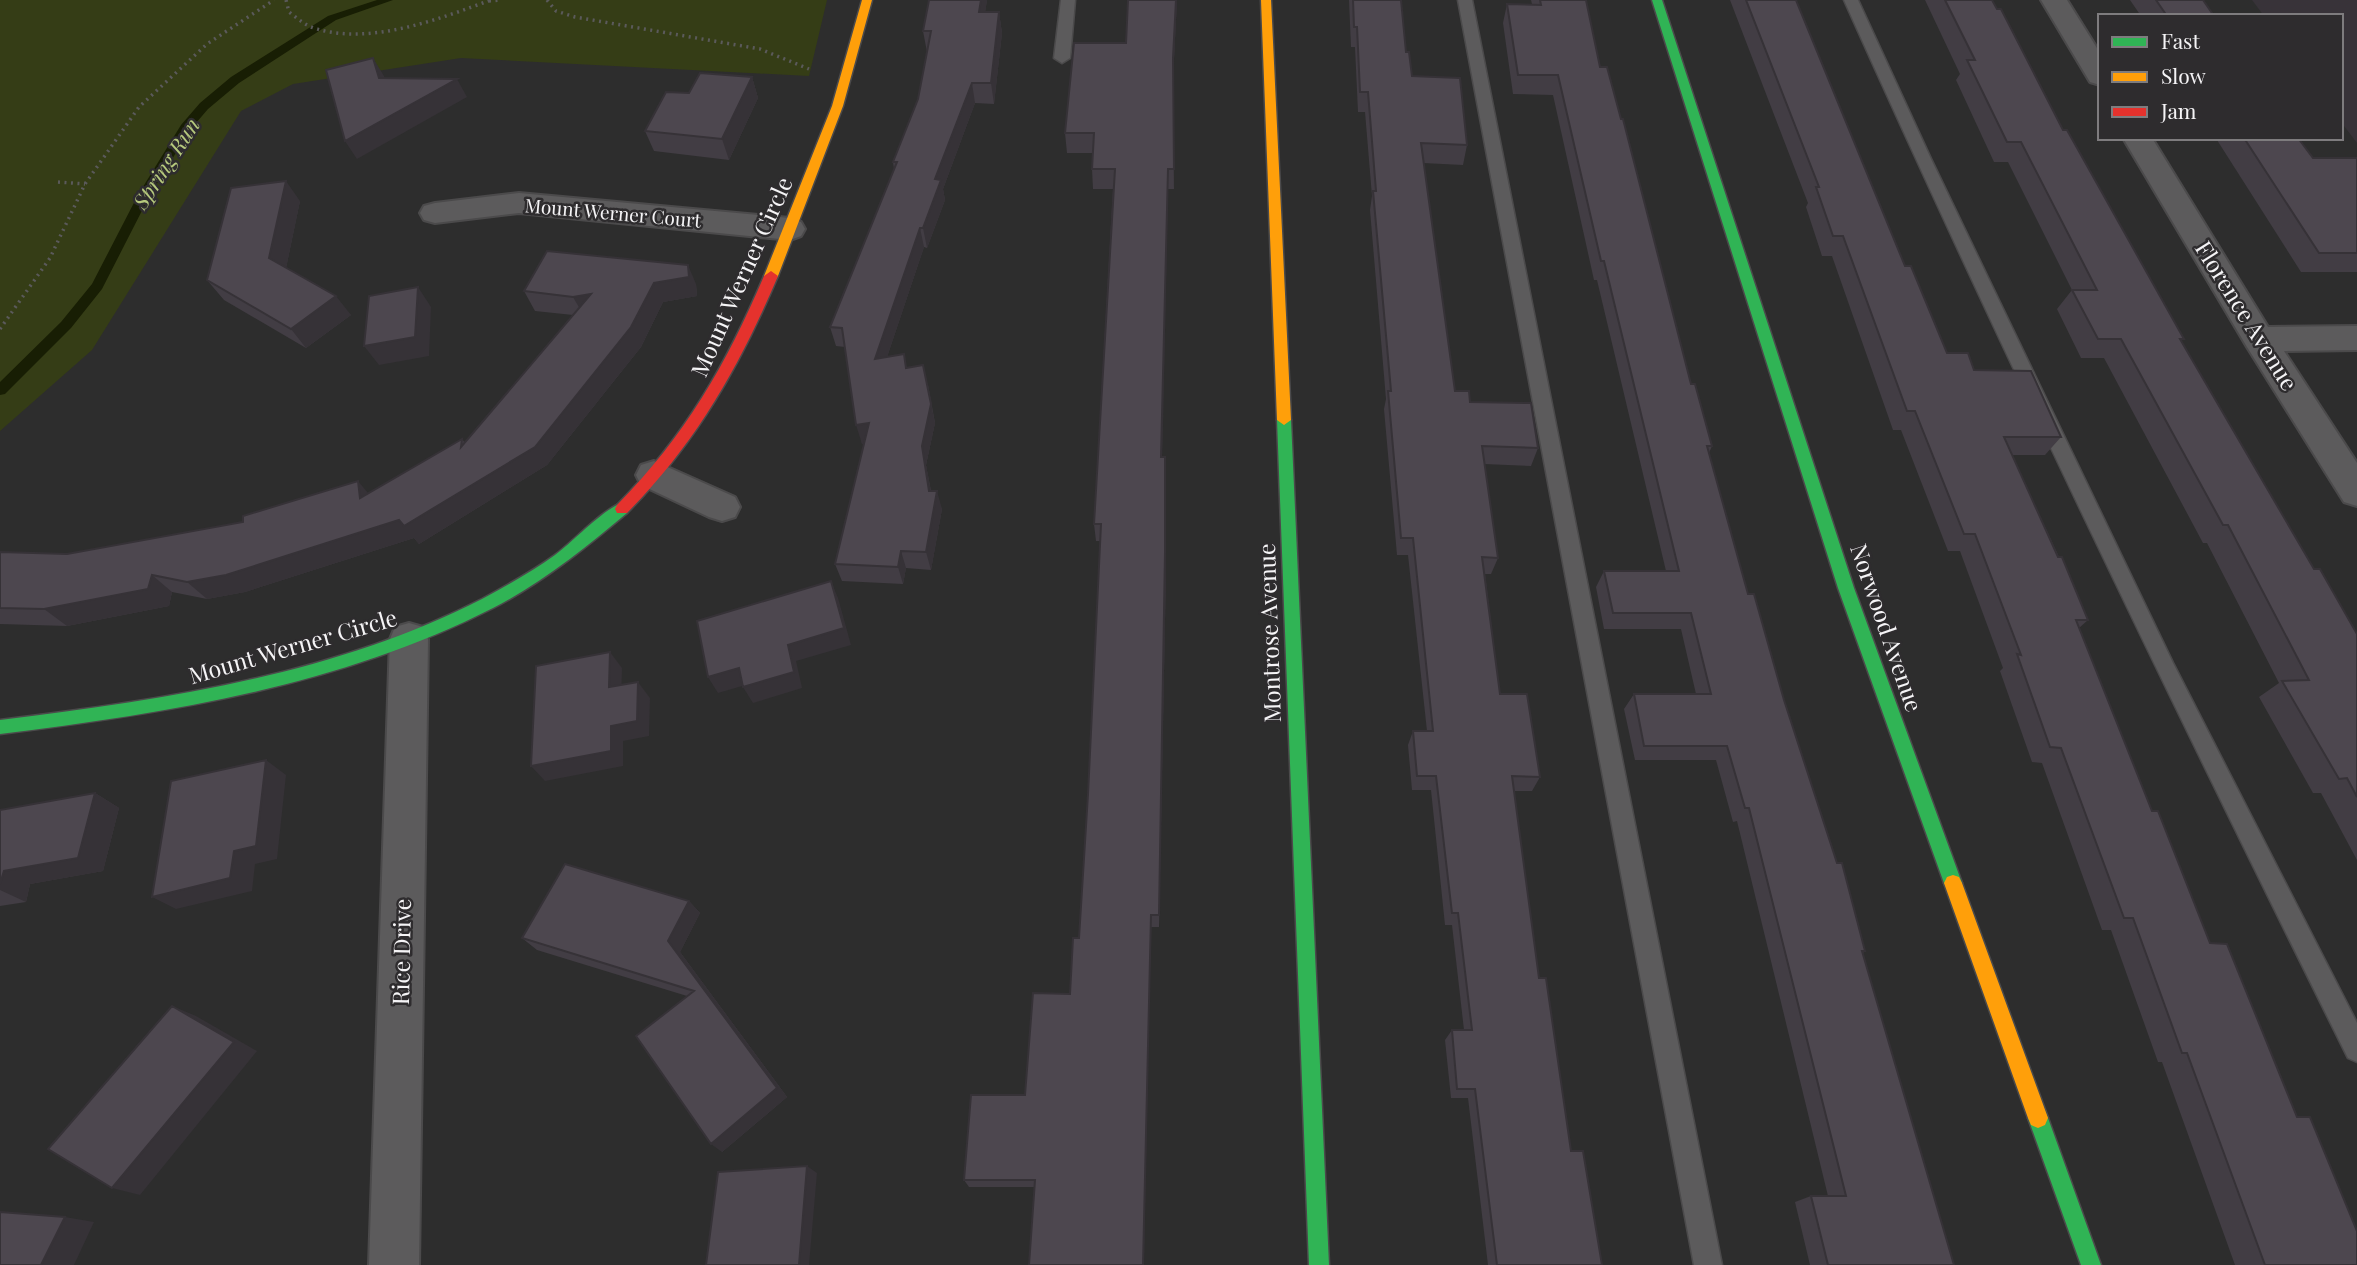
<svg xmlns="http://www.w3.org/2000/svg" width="2357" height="1265" viewBox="0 0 2357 1265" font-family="'Playfair Display',serif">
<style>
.built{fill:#383339}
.green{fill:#353d16}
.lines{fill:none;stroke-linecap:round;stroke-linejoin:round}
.stream{fill:#181e04;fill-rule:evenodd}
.lane-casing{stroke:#4b4a4b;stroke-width:3}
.street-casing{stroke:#4b4a4b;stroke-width:4}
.fast-casing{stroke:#4b4a4b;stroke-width:3}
.slow-casing{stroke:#4b4a4b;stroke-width:3}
.jam-casing{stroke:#4b4a4b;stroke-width:3}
.path{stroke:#5b5a5b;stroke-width:3.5;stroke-dasharray:2 4.5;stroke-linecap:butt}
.lane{fill:#5c5b5c;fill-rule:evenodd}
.street{fill:#5c5b5c;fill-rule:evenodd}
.fast{fill:#30b455;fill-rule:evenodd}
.slow{fill:#ff9f0a;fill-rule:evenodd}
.jam{fill:#e5322d;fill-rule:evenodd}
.wall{fill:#423d44}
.shaded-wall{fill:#363237}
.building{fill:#4d474f;stroke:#363237;stroke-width:2}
.labels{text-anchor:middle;stroke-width:5;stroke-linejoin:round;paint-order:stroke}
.far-street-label{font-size:19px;fill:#f5f4f6;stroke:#2e2c2e}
.far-water-label{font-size:21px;font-style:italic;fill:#b6c97d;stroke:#2e2c2e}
.street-label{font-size:23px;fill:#f5f4f6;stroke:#2e2c2e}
</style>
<rect width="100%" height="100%" fill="#2d2d2d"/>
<!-- built -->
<path class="built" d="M 2252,0 L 2357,0 L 2357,143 L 2341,122 L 2341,16 L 2264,16 Z"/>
<!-- green -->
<path class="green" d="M 0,0 L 827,0 L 809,76 L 461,58 L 293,84 L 241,111 L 92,350 L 0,431 Z"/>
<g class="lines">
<!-- stream -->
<path class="stream" d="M 377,0 L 393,0 L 336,20 L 239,83 L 208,109 L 190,130 L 150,195 L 102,289 L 71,328 L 5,394 L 0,395 L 0,382 L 61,322 L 92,284 L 138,195 L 181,125 L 200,103 L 231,77 L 328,16 Z"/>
<defs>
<path id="lane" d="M 1061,0 L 1075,0 L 1070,58 L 1062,63 L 1054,58 Z
M 1458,0 L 1472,0 L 1722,1265 L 1694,1265 Z
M 1844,0 L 1858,0 L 1931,159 L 2173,663 L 2357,1023 L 2357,1062 L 2348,1058 C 2174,708 2004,357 1844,0 Z"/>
<path id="street" d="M 2041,0 L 2067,0 L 2100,53 L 2100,85 L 2090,82 Z
M 2123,138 L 2152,138 L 2268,327 L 2357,326 L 2357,350 L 2284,351 L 2357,463 L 2357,506 L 2344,502 L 2247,347 Z
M 519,193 L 790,218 L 801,222 L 805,229 L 801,236 L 790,240 L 519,213 L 435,223 L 424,220 L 420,213 L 424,206 L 435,203 Z
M 654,461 L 735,497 L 740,507 L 735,517 L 722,521 L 709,517 L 641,485 L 636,475 L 641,465 Z
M 409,623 L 423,627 L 428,639 L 419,1265 L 369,1265 L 390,639 L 395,627 Z"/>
<path id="fast" d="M 1652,0 L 1662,0 L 1854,588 L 1962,883 L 1959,889 L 1953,891 L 1947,889 L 1944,883 L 1838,588 Z
M 1284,415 L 1291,420 L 1329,1265 L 1309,1265 L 1277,420 Z
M 622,503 L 629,509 L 627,513 C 585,548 542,583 493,608 C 340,686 168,713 0,734 L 0,720 C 164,700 333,675 482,599 C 506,586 533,571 555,555 C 573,542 603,509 622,503 Z
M 2038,1108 L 2045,1111 L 2048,1118 L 2101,1265 L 2081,1265 L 2028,1118 L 2031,1111 Z"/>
<path id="slow" d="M 862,0 L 872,0 L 843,106 L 778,276 L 776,279 L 766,279 L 764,276 L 832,106 Z
M 1261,0 L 1271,0 L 1291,420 L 1284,425 L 1277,420 Z
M 1953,875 L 1959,877 L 1962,883 L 2048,1118 L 2045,1125 L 2038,1128 L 2031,1125 L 2028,1118 L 1944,883 L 1947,877 Z"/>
<path id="jam" d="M 771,271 L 778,276 C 739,367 697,442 627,513 L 617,513 L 615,509 L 617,505 C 685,436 726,365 764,276 Z"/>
</defs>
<!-- lane casing -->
<use href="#lane" class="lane-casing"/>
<!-- street casing -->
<use href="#street" class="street-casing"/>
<!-- fast casing -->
<use href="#fast" class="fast-casing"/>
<!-- slow casing -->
<use href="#slow" class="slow-casing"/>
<!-- jam casing -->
<use href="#jam" class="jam-casing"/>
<!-- path -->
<path class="path" d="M 286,0 L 289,12 C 298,19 306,26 317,29 C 372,45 439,19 491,0
M 547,0 L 556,11 L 575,17 L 760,49 L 809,69
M 489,1 L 501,0
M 58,182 L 85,184
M 0,329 L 50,258 L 85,184 L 139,107 L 207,44 L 274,0"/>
<!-- lane -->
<use href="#lane" class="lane"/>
<!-- street -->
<use href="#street" class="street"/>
<!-- fast -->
<use href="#fast" class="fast"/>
<!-- slow -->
<use href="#slow" class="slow"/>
<!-- jam -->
<use href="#jam" class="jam"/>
</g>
<!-- wall -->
<path class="wall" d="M 929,0 L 987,0 L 985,12 L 999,12 L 1002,33 L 994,104 L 975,103 L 943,189 L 945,200 L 927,248 L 924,247 L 887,357 L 908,368 L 928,385 L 935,423 L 926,465 L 931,491 L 942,509 L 931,570 L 906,568 L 903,584 L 842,581 L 835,564 L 864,444 L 862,444 L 845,347 L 836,346 L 830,327 L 894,169 L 893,162 L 918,99 L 927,52 L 923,31 Z
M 1128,0 L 1177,0 L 1173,79 L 1174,189 L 1168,189 L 1165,293 L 1162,457 L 1166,570 L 1159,927 L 1151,927 L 1035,1187 L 969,1187 L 964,1180 L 1025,1095 L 1070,994 L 1079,938 L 1088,794 L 1100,541 L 1096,541 L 1094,524 L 1113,189 L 1093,189 L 1092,169 L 1093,153 L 1067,153 L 1065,133 L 1126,43 Z
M 1349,0 L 1401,0 L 1406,52 L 1412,76 L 1467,145 L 1463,165 L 1423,163 L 1455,391 L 1538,448 L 1531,466 L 1484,464 L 1498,558 L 1491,574 L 1485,574 L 1500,694 L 1540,777 L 1532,791 L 1514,791 L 1539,978 L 1571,1151 L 1602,1265 L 1488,1265 L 1468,1098 L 1451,1098 L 1445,1040 L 1452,1030 L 1464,1030 L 1452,925 L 1445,925 L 1431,790 L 1412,790 L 1408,745 L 1413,731 L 1427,731 L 1408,555 L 1397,555 L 1384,409 L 1386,399 L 1370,210 L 1372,196 L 1365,112 L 1358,112 L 1355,47 L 1351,47 Z
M 1531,0 L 1586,0 L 1600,67 L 1691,384 L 1712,446 L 1709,453 L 1748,594 L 1865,951 L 1863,953 L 1954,1265 L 1810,1265 L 1795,1202 L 1811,1196 L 1828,1196 L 1737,821 L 1733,822 L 1716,760 L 1635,760 L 1624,709 L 1634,694 L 1696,694 L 1681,629 L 1604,629 L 1596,587 L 1604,571 L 1666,571 L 1597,280 L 1594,280 L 1553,95 L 1513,94 L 1503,23 L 1507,4 L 1532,4 Z
M 1730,0 L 1796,0 L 1905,266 L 1947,353 L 1974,370 L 2061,437 L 2045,455 L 2012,455 L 2088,620 L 2079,628 L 2152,811 L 2210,943 L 2357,1265 L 2235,1265 L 2162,1062 L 2158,1062 L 2111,930 L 2102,930 L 2042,763 L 2032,762 L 2000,671 L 2003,668 L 1960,551 L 1948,551 L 1901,430 L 1893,430 L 1832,256 L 1822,256 L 1806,207 L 1808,203 Z
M 1925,0 L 1992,0 L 2063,130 L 2184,339 L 2181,341 L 2314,569 L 2357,634 L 2357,860 L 2321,793 L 2313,793 L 2259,697 L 2279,683 L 2207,543 L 2203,543 L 2104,358 L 2081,358 L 2057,309 L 2072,290 L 2008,162 L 1994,162 L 1956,80 L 1960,74 Z
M 2130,0 L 2203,0 L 2214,16 L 2141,16 Z
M 752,77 L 758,98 L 729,160 L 654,151 L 645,131 Z
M 2218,138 L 2298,138 L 2313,158 L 2357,158 L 2357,272 L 2301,272 L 2217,140 Z
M 300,201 L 286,268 L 351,315 L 306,348 L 224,300 L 207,280 Z
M 696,284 L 697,296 L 663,302 L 641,347 L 547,465 L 419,544 L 414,538 L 245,592 L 207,599 L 172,592 L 169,606 L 67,626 L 0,624 L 0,552 L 67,554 L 243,522 L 368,493 L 462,439 L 465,443 L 573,315 L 535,311 L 524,291 Z
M 95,793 L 119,808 L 103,871 L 30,884 L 26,902 L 0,906 L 0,810 Z
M 689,901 L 700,913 L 680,952 L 787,1097 L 722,1152 L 687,996 L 537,950 L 522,938 Z"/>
<!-- shaded-wall -->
<path class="shaded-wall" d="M 981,0 L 987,0 L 982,33 L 979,12 Z
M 1176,0 L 1177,0 L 1173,79 L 1174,189 L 1173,58 Z
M 999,12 L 1002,33 L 994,104 L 991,83 Z
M 373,58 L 384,76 L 390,97 L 379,78 Z
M 752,77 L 758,98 L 729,160 L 722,139 Z
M 457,79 L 467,97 L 357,159 L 345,141 Z
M 972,83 L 975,103 L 943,189 L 945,200 L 927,248 L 923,228 L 935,179 Z
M 1168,169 L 1168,189 L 1162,475 L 1165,274 Z
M 286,181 L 300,201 L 284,278 L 269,258 Z
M 920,228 L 924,247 L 880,378 L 875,359 Z
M 688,265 L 696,284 L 697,296 L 663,302 L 641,347 L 547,465 L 419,544 L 414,538 L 245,592 L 207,599 L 187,582 L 399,520 L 654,283 Z
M 418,287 L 431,307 L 429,356 L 379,365 L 364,346 Z
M 591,294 L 584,316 L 573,297 Z
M 336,296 L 351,315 L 306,348 L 291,329 Z
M 923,365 L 935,423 L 926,465 L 934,508 L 937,491 L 942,509 L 931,570 L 926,552 L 929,491 L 922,446 Z
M 869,423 L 874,442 L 862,444 L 856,425 Z
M 1165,457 L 1166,570 L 1159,927 L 1159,915 Z
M 358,481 L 373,499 L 360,498 Z
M 901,551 L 906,568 L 903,584 L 898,567 Z
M 152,575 L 172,592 L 169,606 L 67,626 L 44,609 Z
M 831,581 L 838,598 L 851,645 L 796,661 L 802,688 L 753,703 L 743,687 L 788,645 Z
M 610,652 L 622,668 L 621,703 L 609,687 Z
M 739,668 L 749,684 L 718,693 L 708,677 Z
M 638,682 L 650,698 L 649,736 L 623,741 L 623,766 L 545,781 L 531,766 L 611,726 Z
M 266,760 L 286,775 L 277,859 L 255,864 L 252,891 L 176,909 L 152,897 L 234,851 Z
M 95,793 L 119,808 L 103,871 L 30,884 L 26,902 L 0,890 L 0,884 L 4,871 Z
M 689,901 L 700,913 L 680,952 L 787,1097 L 722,1152 L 711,1144 L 777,1088 L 668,941 Z
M 1151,915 L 1144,1265 L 1143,1265 Z
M 172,1006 L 196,1016 L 257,1051 L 140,1195 L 112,1188 Z
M 807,1166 L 817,1173 L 809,1265 L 799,1265 Z
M 65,1217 L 94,1222 L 74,1265 L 41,1265 Z"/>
<!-- building -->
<path class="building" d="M 929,0 L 981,0 L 979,12 L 999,12 L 991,83 L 972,83 L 935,179 L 941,180 L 923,228 L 920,228 L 875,359 L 904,354 L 906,368 L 923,365 L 931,404 L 922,446 L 929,491 L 937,491 L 926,552 L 901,551 L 898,567 L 835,564 L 869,423 L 856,425 L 842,328 L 830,327 L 897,162 L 893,162 L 918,99 L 931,31 L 923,31 Z
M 1128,0 L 1176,0 L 1173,58 L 1174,169 L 1168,169 L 1161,457 L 1165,457 L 1165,553 L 1159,915 L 1151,915 L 1143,1265 L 1029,1265 L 1035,1180 L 964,1180 L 971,1095 L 1025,1095 L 1033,993 L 1070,994 L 1073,938 L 1079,938 L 1088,794 L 1101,524 L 1094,524 L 1115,169 L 1092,169 L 1094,133 L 1065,133 L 1074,43 L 1126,43 Z
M 1353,0 L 1401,0 L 1406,52 L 1409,52 L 1412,76 L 1460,78 L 1467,145 L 1421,143 L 1455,391 L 1469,391 L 1470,402 L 1531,403 L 1538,448 L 1482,446 L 1498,558 L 1482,557 L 1500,694 L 1527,694 L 1540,777 L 1512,776 L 1539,978 L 1546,978 L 1571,1151 L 1583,1151 L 1602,1265 L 1497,1265 L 1475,1089 L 1457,1089 L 1452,1030 L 1472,1030 L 1458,913 L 1452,913 L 1436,776 L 1417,776 L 1413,731 L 1433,731 L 1413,538 L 1401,538 L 1388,391 L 1391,391 L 1373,191 L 1376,191 L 1368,92 L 1360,92 L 1357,27 L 1354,27 Z
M 1540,0 L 1586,0 L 1600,67 L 1607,67 L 1621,119 L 1623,119 L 1691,384 L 1695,384 L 1712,446 L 1707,446 L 1748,594 L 1754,594 L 1784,700 L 1837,863 L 1842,863 L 1865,951 L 1862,951 L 1954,1265 L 1828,1265 L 1811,1196 L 1846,1196 L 1749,808 L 1745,808 L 1727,746 L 1644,746 L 1634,694 L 1711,694 L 1691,613 L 1613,613 L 1604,571 L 1679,571 L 1604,261 L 1601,261 L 1558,75 L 1518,75 L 1507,4 L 1541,5 Z
M 1746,0 L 1796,0 L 1905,266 L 1911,266 L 1947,353 L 1968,353 L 1974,370 L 2031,371 L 2061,437 L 2004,437 L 2058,557 L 2062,557 L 2088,620 L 2076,620 L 2152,811 L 2158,811 L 2210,943 L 2227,944 L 2297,1117 L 2310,1117 L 2357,1231 L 2357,1265 L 2265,1265 L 2187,1053 L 2182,1053 L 2133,918 L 2124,918 L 2061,748 L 2050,747 L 2017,654 L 2021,655 L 1975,534 L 1964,534 L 1915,411 L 1907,411 L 1843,236 L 1833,236 L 1816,187 L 1819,187 Z
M 1945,0 L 1992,0 L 1997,9 L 2001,9 L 2063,130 L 2067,130 L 2184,339 L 2180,339 L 2314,569 L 2320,569 L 2357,634 L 2357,797 L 2347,778 L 2339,779 L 2282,681 L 2309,680 L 2228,525 L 2223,525 L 2121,339 L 2098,339 L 2072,290 L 2097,290 L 2021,142 L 2007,142 L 1967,60 L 1975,60 Z
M 2156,0 L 2203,0 L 2214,16 L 2167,16 Z
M 373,58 L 379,78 L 457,79 L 345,141 L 326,70 Z
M 700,73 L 752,77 L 722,139 L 645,131 L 666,92 L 689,93 Z
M 2244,138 L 2298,138 L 2313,158 L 2357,158 L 2357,253 L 2319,253 Z
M 286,181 L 269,258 L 336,296 L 291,329 L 207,280 L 231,188 Z
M 547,251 L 688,265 L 689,277 L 654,283 L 631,327 L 535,447 L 404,526 L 399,520 L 226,575 L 187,582 L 152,575 L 148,589 L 44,609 L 0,608 L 0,552 L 67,554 L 243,522 L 243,516 L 358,481 L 360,498 L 462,439 L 461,447 L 591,294 L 573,297 L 524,291 Z
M 418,287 L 415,337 L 364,346 L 369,296 Z
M 831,581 L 844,628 L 788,645 L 794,672 L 743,687 L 739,668 L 708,677 L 697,621 Z
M 610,652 L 609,687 L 638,682 L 637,721 L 611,726 L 611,751 L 531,766 L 536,666 Z
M 266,760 L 256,846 L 234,851 L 230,878 L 152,897 L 171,781 Z
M 95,793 L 78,858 L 4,871 L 0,884 L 0,810 Z
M 565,864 L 689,901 L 668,941 L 777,1088 L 711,1144 L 636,1036 L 694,991 L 522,938 Z
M 172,1006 L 234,1042 L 112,1188 L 48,1149 Z
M 807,1166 L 799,1265 L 706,1265 L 718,1172 Z
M 0,1212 L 65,1217 L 41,1265 L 0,1265 Z"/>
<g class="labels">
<!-- far-street labels -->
<g class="far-street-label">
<text transform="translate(613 213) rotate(5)" y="7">Mount Werner Court</text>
</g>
<!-- far-water labels -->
<g class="far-water-label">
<text transform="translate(167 164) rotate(-57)" y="7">Spring Run</text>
</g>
<!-- street labels -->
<g class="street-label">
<text transform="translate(742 277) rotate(-66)" y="8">Mount Werner Circle</text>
<text transform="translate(2246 316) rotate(58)" y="8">Florence Avenue</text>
<text transform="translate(1886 628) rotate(71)" y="8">Norwood Avenue</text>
<text transform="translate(1270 633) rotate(-92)" y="8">Montrose Avenue</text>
<text transform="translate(293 647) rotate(-16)" y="8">Mount Werner Circle</text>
<text transform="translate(402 952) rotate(-89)" y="8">Rice Drive</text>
</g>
</g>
<!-- legend -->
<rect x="2098" y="14" width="245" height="126" fill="#2e2c2e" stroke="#7e7c7e" stroke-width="2"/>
<rect x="2112" y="37" width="35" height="10" fill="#30b455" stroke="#7e7c7e" stroke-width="2"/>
<text x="2161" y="49" font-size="21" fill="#f5f4f6">Fast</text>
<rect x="2112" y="72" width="35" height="10" fill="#ff9f0a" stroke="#7e7c7e" stroke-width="2"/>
<text x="2161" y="84" font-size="21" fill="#f5f4f6">Slow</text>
<rect x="2112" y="107" width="35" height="10" fill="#e5322d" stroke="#7e7c7e" stroke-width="2"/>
<text x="2161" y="119" font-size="21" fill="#f5f4f6">Jam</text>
</svg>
